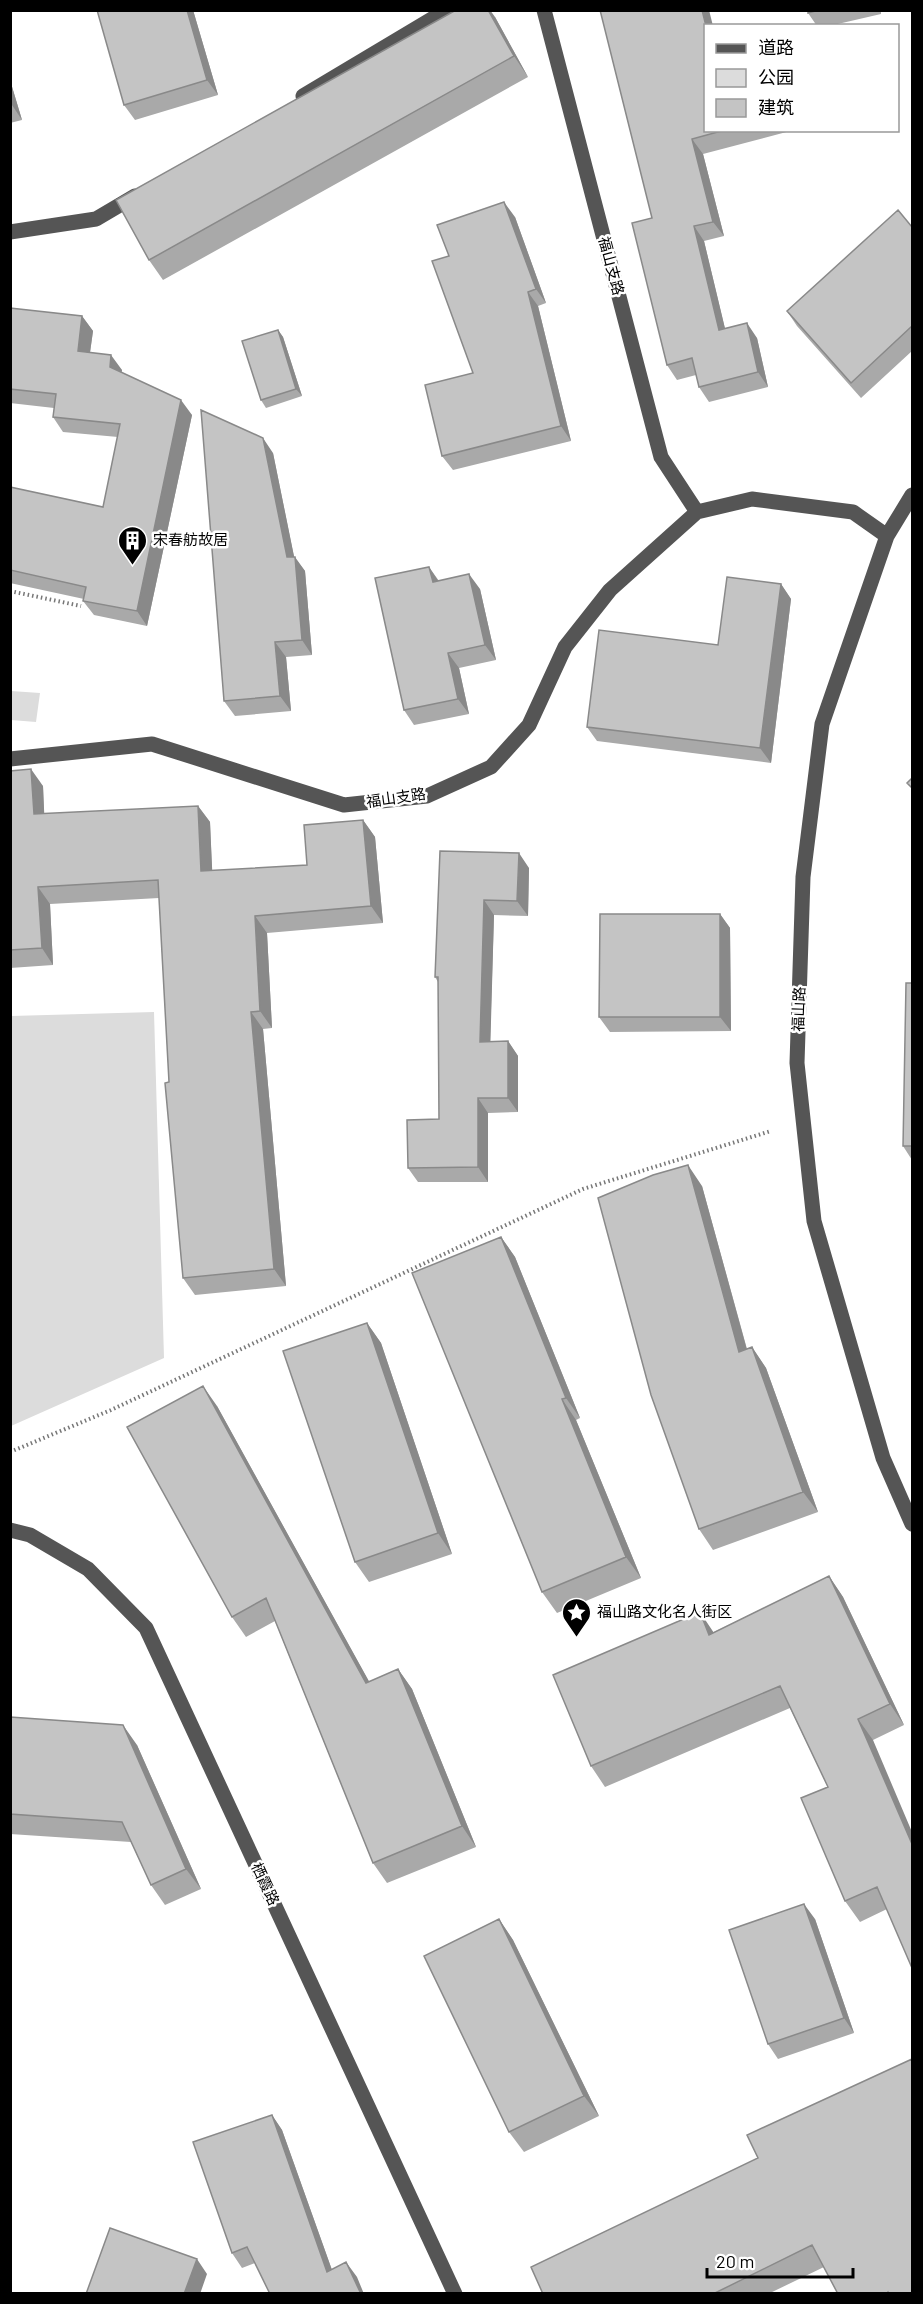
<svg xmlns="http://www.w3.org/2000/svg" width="923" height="2304" viewBox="0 0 923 2304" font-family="Barlow,'Noto Sans SC',sans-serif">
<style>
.green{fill:#dcdcdc}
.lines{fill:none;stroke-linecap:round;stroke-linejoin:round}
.path{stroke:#777;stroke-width:4;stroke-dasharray:1.5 3;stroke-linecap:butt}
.minor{stroke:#555;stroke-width:15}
.wall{fill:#a9a9a9}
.shaded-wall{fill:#898989}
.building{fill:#c4c4c4;stroke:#898989;stroke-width:1.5}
.labels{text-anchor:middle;stroke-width:5;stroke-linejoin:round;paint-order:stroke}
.street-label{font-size:15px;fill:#000;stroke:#fff}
.poi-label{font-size:15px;fill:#000;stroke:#fff;text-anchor:start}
</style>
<rect width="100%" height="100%" fill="#fff"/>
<!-- green -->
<path class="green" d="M 11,691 L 40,693 L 36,722 L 11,720 Z
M 154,1012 L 164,1358 L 11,1426 L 11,1016 Z"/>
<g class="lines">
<!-- path -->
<path class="path" d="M 10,591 L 81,606
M 10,1452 L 111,1410 L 583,1189 L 771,1131"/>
<!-- minor -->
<path class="minor" d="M 544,10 L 661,457 L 697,512 L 752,499 L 853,512 L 887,536
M 303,96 L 447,10
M 10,232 L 96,219 L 135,196
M 912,495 L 887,536 L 822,724 L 803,877 L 797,1063 L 814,1221 L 883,1458 L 912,1524
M 10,759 L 152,744 L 344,805 L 427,796 L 491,767 L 529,725 L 565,647 L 610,590 L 697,512
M 10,1530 L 30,1535 L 88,1569 L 146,1628 L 455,2294"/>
</g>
<!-- wall -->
<path class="wall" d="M 193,10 L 218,95 L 135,120 L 124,105 Z
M 600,10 L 705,130 L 794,130 L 703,154 L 724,236 L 704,241 L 725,329 L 757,338 L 768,387 L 709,402 L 699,387 L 696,375 L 677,380 L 667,365 L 652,218 Z
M 808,10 L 881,10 L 881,14 L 829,26 L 817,26 L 808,13 Z
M 495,17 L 528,77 L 163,280 L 149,260 Z
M 10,80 L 22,120 L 10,123 Z
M 515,217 L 546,303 L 538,306 L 571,441 L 453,470 L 442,456 L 473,373 L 449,256 Z
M 912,227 L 912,351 L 861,398 L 797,326 L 787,311 Z
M 10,308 L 82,316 L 93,331 L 90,353 L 122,370 L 121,372 L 192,415 L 147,626 L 94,615 L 83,601 L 84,599 L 10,583 L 10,487 L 103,507 L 118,437 L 63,432 L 53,417 L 54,408 L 10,403 Z
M 278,330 L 283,337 L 302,396 L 266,408 L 261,400 Z
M 273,453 L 294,557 L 305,571 L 312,655 L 286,657 L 291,711 L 235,716 L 224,701 Z
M 429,567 L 439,581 L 480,589 L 496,660 L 459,668 L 469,714 L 414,725 L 404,710 Z
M 781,584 L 791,599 L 771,763 L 597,741 L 587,727 L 718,645 Z
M 10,771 L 43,786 L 44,814 L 198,806 L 210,822 L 212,871 L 307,865 L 363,820 L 375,837 L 383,923 L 267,933 L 272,1028 L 263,1029 L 286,1286 L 195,1295 L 183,1278 L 169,1082 L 159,898 L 50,904 L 53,965 L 10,968 Z
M 440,851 L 529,868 L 528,916 L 494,915 L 490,1042 L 508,1041 L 518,1056 L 518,1112 L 488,1113 L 488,1182 L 418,1182 L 408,1168 L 439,1119 L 438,982 L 435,977 Z
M 720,914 L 730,928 L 731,1031 L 610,1032 L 599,1017 Z
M 912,983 L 912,1160 L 903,1146 Z
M 702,1186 L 747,1349 L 752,1347 L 766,1368 L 818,1512 L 713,1550 L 699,1529 Z
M 501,1237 L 515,1257 L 580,1418 L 576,1420 L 641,1578 L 557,1613 L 542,1592 Z
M 367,1323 L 381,1343 L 452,1554 L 369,1582 L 355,1562 Z
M 217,1406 L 369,1682 L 398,1669 L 412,1689 L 476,1847 L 387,1883 L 373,1863 L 275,1621 L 246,1637 L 232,1617 Z
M 829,1576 L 843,1597 L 904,1725 L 873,1740 L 887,1909 L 860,1922 L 845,1901 L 828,1787 L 790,1708 L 605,1787 L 591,1766 L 714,1632 Z
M 10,1717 L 137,1745 L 201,1889 L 165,1905 L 151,1885 L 131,1842 L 10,1834 Z
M 499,1919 L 513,1940 L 599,2116 L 524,2152 L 509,2132 Z
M 815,1919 L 854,2033 L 778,2059 L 768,2044 Z
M 272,2115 L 282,2130 L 332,2270 L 357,2277 L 255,2263 L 242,2268 L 232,2253 Z
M 758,2158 L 912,2294 L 838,2294 L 824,2267 L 768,2294 L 543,2294 Z"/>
<!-- shaded-wall -->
<path class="shaded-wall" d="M 187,10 L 193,10 L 218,95 L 207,80 Z
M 488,10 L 490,10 L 495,17 L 528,77 L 514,56 Z
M 702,10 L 709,10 L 713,26 L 706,26 Z
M 10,80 L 22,120 L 12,105 L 10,101 Z
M 692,139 L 703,154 L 724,236 L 713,222 Z
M 504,202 L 515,217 L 546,303 L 536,289 Z
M 694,226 L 704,241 L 729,345 L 719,330 Z
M 528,292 L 538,306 L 571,441 L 561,426 Z
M 82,316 L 93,331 L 88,366 L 78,351 Z
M 747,323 L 757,338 L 768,387 L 758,372 Z
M 278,330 L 283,337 L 302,396 L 296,389 Z
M 111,355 L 122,370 L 120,382 L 110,367 Z
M 181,400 L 192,415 L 147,626 L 137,611 Z
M 263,438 L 273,453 L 295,561 L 295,557 L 305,571 L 312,655 L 302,640 L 287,557 Z
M 429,567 L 439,582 L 433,582 Z
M 469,574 L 480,589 L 496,660 L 485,645 Z
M 781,584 L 791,599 L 771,763 L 760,748 Z
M 275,642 L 286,657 L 291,711 L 280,696 Z
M 448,653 L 459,668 L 469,714 L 458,699 Z
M 31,769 L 43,786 L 45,831 L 34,814 Z
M 198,806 L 210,822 L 213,888 L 201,871 Z
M 363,820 L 375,837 L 383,923 L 371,906 Z
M 519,853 L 529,868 L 528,916 L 517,901 Z
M 38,887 L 50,904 L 53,965 L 42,948 Z
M 484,900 L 494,915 L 490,1057 L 480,1042 Z
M 720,914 L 730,928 L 731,1031 L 720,1017 Z
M 255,916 L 267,933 L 272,1028 L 260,1011 Z
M 251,1012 L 263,1029 L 286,1286 L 274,1269 Z
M 508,1041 L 518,1056 L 518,1112 L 508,1098 Z
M 478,1098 L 488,1113 L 488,1182 L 478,1167 Z
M 688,1165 L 702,1186 L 753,1372 L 739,1352 Z
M 501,1237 L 515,1257 L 580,1418 L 566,1398 Z
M 367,1323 L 381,1343 L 452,1554 L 438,1533 Z
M 752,1347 L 766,1368 L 818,1512 L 803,1492 Z
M 203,1386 L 217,1406 L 381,1703 L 366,1683 Z
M 562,1399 L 576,1420 L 641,1578 L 626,1557 Z
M 829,1576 L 843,1597 L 904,1725 L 890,1704 Z
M 700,1612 L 714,1633 L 709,1635 Z
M 398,1669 L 412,1689 L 476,1847 L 462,1826 Z
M 858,1719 L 873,1740 L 912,1832 L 912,1844 Z
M 123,1725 L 137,1745 L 201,1889 L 186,1869 Z
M 804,1904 L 815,1919 L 854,2033 L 844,2018 Z
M 499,1919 L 513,1940 L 599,2116 L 584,2096 Z
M 272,2115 L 282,2130 L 338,2287 L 327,2272 Z
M 197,2259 L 207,2274 L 200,2294 L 184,2294 Z
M 346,2262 L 357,2277 L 364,2294 L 361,2294 Z"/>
<!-- building -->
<path class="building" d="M 97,10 L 187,10 L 207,80 L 124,105 Z
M 456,10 L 488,10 L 514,56 L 149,260 L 116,200 Z
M 600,10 L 702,10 L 706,26 L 705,130 L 725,130 L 692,139 L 713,222 L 694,226 L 719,330 L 747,323 L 758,372 L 699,387 L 692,358 L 667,365 L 632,223 L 652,218 Z
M 808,10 L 819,10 L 808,13 Z
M 504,202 L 536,289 L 528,292 L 561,426 L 442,456 L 425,385 L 473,373 L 432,261 L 449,256 L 437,225 Z
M 898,210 L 912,227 L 912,326 L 851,383 L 787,311 Z
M 10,308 L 82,316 L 78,351 L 111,355 L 110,367 L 181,400 L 137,611 L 83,601 L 86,587 L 10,570 L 10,487 L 103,507 L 120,424 L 53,417 L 56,394 L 10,389 Z
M 278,330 L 296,389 L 261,400 L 242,341 Z
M 201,410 L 263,438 L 287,557 L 295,557 L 302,640 L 275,642 L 280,696 L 224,701 Z
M 429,567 L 433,582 L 469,574 L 485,645 L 448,653 L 458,699 L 404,710 L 375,578 Z
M 727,577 L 781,584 L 760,748 L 587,727 L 599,630 L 718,645 Z
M 31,769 L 34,814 L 198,806 L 201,871 L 307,865 L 304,825 L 363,820 L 371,906 L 255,916 L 260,1011 L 251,1012 L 274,1269 L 183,1278 L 165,1083 L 169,1082 L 158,880 L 38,887 L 42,948 L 10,950 L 10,771 Z
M 912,778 L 912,788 L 907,783 Z
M 440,851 L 519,853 L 517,901 L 484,900 L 480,1042 L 508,1041 L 508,1098 L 478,1098 L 478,1167 L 408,1168 L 407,1120 L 439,1119 L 438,977 L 435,977 Z
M 600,914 L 720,914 L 720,1017 L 599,1017 Z
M 906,983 L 912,983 L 912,1146 L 903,1146 Z
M 688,1165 L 739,1352 L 752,1347 L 803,1492 L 699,1529 L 651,1395 L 598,1198 L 653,1175 Z
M 501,1237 L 566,1398 L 562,1399 L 626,1557 L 542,1592 L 412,1273 Z
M 367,1323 L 438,1533 L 355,1562 L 283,1351 Z
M 203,1386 L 366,1683 L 398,1669 L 462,1826 L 373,1863 L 266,1598 L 232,1617 L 127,1427 Z
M 829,1576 L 890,1704 L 858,1719 L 912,1844 L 912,1968 L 877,1887 L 845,1901 L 801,1798 L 828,1787 L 780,1686 L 591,1766 L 553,1675 L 700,1612 L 709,1635 Z
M 10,1717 L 123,1725 L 186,1869 L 151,1885 L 122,1822 L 10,1814 Z
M 804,1904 L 844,2018 L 768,2044 L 729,1930 Z
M 499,1919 L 584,2096 L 509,2132 L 424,1956 Z
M 912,2059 L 912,2294 L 889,2294 L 888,2292 L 886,2294 L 838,2294 L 812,2245 L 713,2294 L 543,2294 L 531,2267 L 758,2158 L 747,2135 Z
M 272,2115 L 327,2272 L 346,2262 L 361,2294 L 270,2294 L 247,2247 L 232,2253 L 193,2142 Z
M 110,2228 L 197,2259 L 184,2294 L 86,2294 Z"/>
<!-- icons -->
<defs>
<symbol id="building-pin" viewBox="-11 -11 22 30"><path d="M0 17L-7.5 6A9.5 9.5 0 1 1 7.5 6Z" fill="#000" stroke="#fff"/><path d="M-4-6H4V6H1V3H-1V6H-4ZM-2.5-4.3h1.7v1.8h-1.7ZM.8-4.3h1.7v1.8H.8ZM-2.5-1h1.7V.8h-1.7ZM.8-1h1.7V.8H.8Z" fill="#fff"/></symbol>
<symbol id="sight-pin" viewBox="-11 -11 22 30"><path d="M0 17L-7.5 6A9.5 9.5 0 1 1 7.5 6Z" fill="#000" stroke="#fff"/><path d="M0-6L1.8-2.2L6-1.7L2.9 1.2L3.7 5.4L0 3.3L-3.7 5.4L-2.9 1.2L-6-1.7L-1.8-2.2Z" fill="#fff"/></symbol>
</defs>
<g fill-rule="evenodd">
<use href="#building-pin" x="116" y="524" width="33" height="45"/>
<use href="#sight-pin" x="560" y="1596" width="33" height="45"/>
</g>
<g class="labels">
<!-- street labels -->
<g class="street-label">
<text transform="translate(611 266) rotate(75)" y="5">福山支路</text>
<text transform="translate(396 798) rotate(-8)" y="5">福山支路</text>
<text transform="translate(799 1009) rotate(-88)" y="5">福山路</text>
<text transform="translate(265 1884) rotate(65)" y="5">栖霞路</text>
</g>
<!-- poi labels -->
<g class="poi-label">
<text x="153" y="545">宋春舫故居</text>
<text x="597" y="1617">福山路文化名人街区</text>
</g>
</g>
<!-- border -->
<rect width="923" height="2304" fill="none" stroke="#000000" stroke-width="24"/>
<!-- legend -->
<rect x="704" y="24" width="195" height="108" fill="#ffffff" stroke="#999999" stroke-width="1.5"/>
<rect x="716" y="44" width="30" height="9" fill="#555555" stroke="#999999" stroke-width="1.5"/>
<text x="758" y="54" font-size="18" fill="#000000">道路</text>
<rect x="716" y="69" width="30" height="18" fill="#dcdcdc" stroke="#999999" stroke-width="1.5"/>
<text x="758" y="84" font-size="18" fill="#000000">公园</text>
<rect x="716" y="99" width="30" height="18" fill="#c4c4c4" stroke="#999999" stroke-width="1.5"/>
<text x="758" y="114" font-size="18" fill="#000000">建筑</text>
<!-- scale -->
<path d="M707 2268v9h146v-9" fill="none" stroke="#000000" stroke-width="3"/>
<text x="716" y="2268" font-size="18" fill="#000000" stroke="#ffffff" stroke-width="4.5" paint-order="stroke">20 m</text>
</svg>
